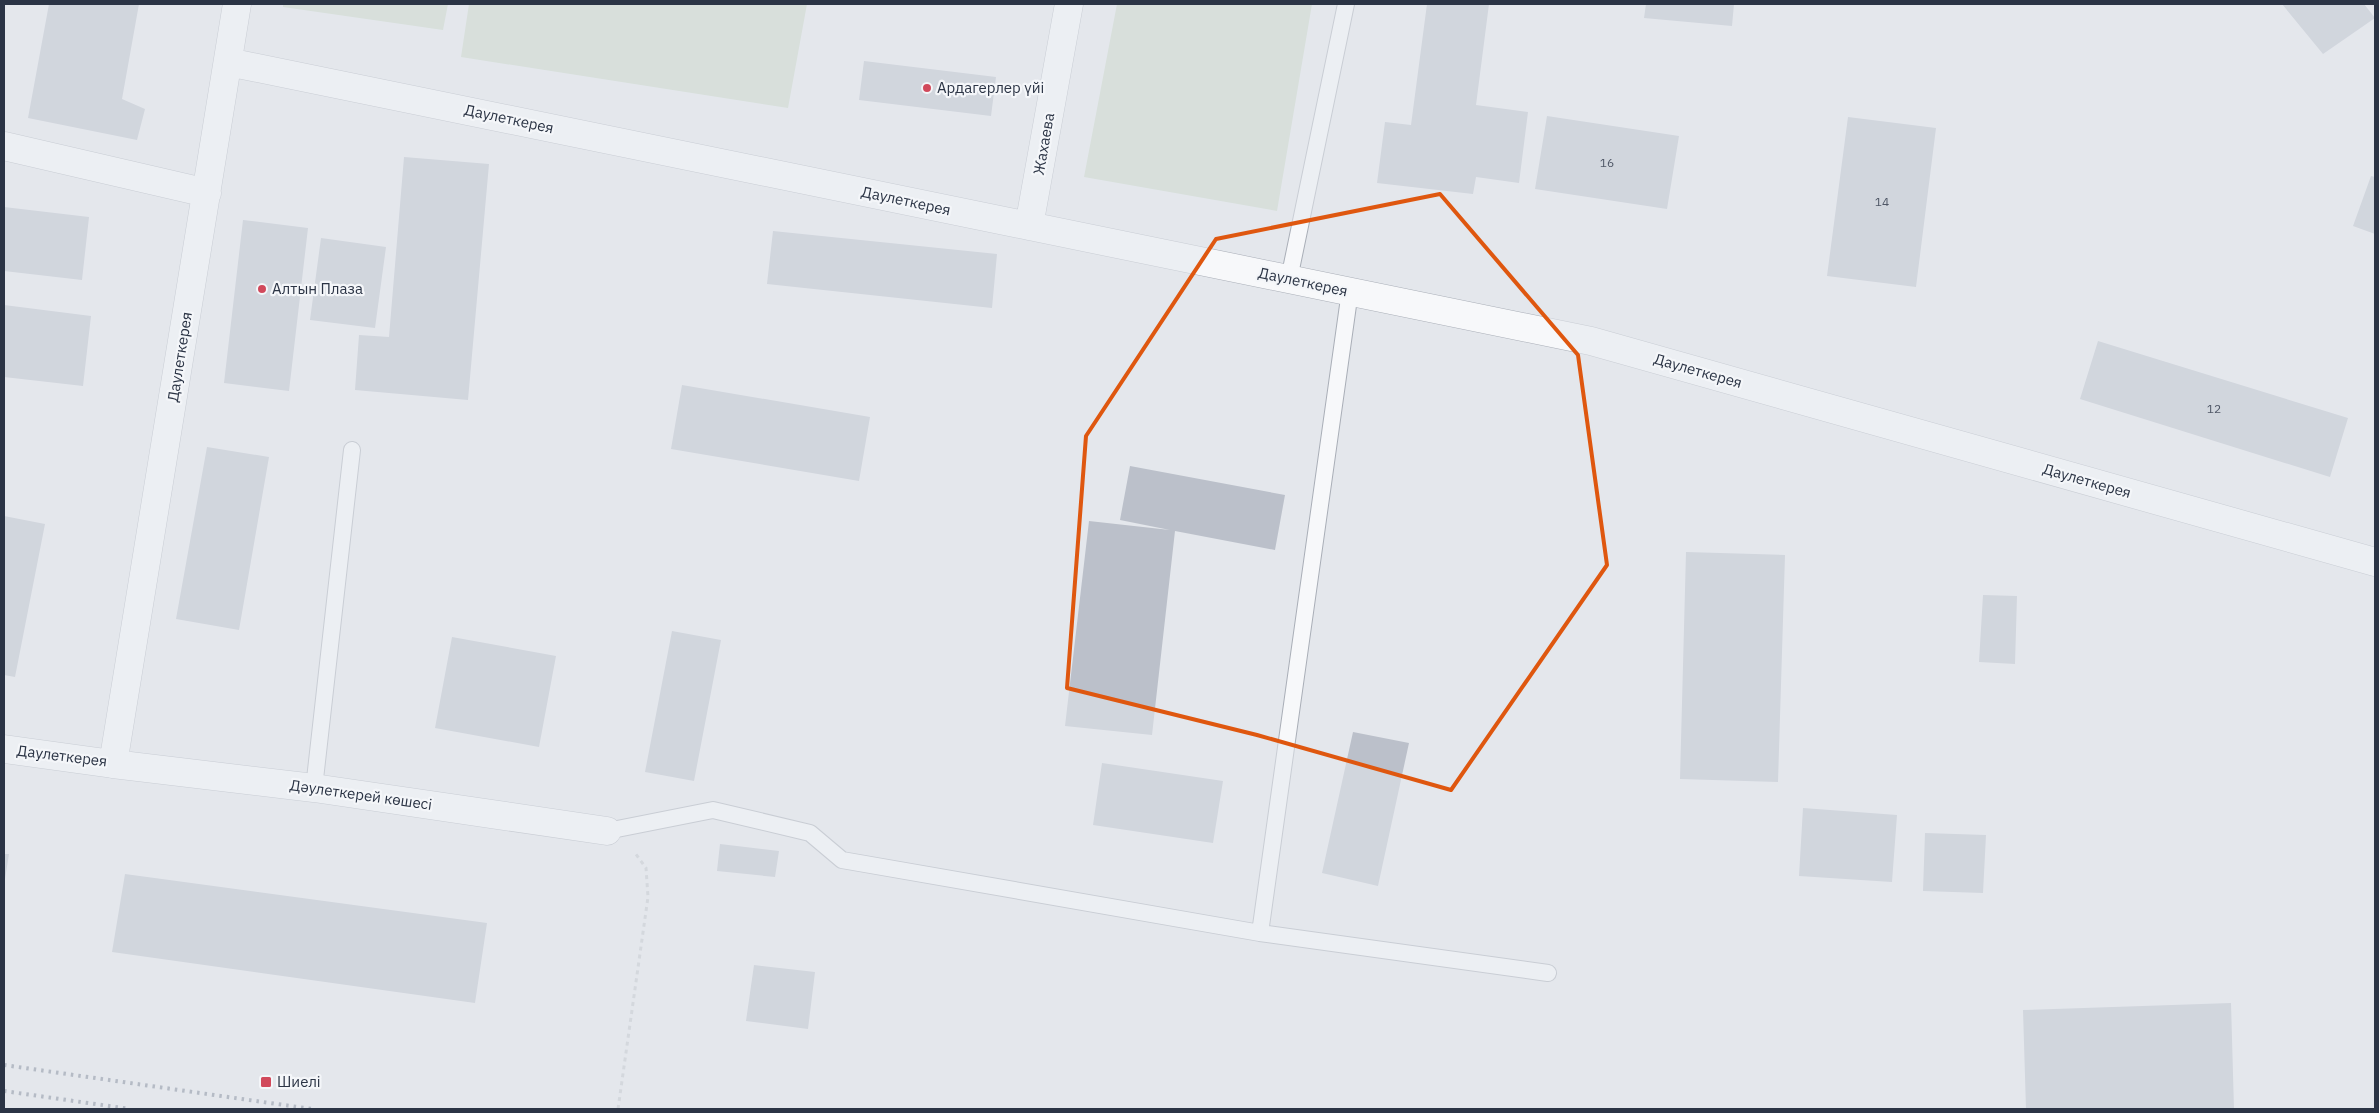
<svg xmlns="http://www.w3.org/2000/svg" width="2379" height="1113" viewBox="0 0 2379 1113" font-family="'IBM Plex Sans',sans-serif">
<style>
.green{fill:#c9d6c5}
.building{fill:#bbc0ca}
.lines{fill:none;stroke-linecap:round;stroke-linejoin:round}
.lane-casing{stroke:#a9aeb7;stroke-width:18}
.street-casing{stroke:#a9aeb7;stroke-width:29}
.path{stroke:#c2c5cb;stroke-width:3;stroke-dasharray:4 4;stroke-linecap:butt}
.lane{stroke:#f7f8fa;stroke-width:16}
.street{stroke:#f7f8fa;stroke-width:28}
.rail{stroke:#7d8696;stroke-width:4;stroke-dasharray:2.5 5;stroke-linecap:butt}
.marked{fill:none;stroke:#df570f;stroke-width:4;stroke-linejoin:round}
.poi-dot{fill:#d1495b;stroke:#f4f6f9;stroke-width:2}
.labels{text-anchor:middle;stroke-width:4.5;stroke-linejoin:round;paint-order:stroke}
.number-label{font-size:12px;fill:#4f5766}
.poi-label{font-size:15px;fill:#2b3445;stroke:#f4f6f9;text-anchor:start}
.street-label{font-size:15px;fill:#2b3445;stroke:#f4f6f9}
</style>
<rect width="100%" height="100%" fill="#e4e7ec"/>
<!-- green -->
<path class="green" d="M 283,4 L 448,4 L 443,30 L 283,7 Z
M 469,4 L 807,4 L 788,108 L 461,57 Z
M 1117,4 L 1312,4 L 1277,211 L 1084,177 Z"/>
<!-- building -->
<path class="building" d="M 49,4 L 139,4 L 122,99 L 145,109 L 137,140 L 28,118 Z
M 1427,4 L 1489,4 L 1476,105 L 1528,112 L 1519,183 L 1476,177 L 1473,194 L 1377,183 L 1385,122 L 1411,125 Z
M 1646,4 L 1734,4 L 1732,26 L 1644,18 Z
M 2282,4 L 2364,4 L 2375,18 L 2323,54 Z
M 864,61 L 996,77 L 991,116 L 859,100 Z
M 1547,116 L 1679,136 L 1667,209 L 1535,189 Z
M 1848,117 L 1936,128 L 1916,287 L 1827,276 Z
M 404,157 L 489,164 L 468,400 L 355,390 L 359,335 L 389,337 Z
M 2371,176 L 2375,177 L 2375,234 L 2353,226 Z
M 4,207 L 89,217 L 82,280 L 4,271 Z
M 243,220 L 308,228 L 289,391 L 224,383 Z
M 773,231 L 997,254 L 992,308 L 767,284 Z
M 321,238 L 386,247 L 375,328 L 310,320 Z
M 4,305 L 91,316 L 83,386 L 4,377 Z
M 2098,341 L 2348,418 L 2330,477 L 2080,399 Z
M 682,385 L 870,417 L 859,481 L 671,449 Z
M 207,447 L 269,457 L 239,630 L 176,619 Z
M 1130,466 L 1285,495 L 1275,550 L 1175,531 L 1152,735 L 1065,726 L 1089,521 L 1170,530 L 1120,520 Z
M 4,516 L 45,524 L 15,677 L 4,675 Z
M 1686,552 L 1785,555 L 1778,782 L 1680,779 Z
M 1983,595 L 2017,596 L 2015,664 L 1979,662 Z
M 672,631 L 721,640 L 694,781 L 645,772 Z
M 452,637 L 556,656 L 539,747 L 435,728 Z
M 1353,732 L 1409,743 L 1378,886 L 1322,873 Z
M 1102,763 L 1223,781 L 1213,843 L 1093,825 Z
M 1803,808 L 1897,815 L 1892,882 L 1799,876 Z
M 1925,833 L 1986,835 L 1983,893 L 1923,891 Z
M 720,844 L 779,851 L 775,877 L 717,871 Z
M 4,854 L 9,854 L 5,879 L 4,879 Z
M 125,874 L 487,923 L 475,1003 L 112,952 Z
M 754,965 L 815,972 L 808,1029 L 746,1021 Z
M 2231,1003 L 2234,1109 L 2026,1109 L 2023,1010 Z"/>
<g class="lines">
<defs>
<path id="lane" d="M 1289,279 L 1346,4
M 1350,291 L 1260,933 L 1548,973
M 314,788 L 352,450
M 607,831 L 713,810 L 810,833 L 842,860 L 1260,933"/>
<path id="street" d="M 228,62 L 1591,341 L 2375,562
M 4,146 L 207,193
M 1029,226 L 1069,4
M 4,749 L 113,764 L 237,4
M 113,764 L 314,788 L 607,831"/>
</defs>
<!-- lane casing -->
<use href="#lane" class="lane-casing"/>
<!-- street casing -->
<use href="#street" class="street-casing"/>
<!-- path -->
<path class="path" d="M 618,1109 L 648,897 L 646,868 L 635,853"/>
<!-- lane -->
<use href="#lane" class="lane"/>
<!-- street -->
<use href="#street" class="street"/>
<!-- rail -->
<path class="rail" d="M 4,1065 L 312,1109
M 4,1091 L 130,1109"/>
</g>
<!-- marked area -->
<path d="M0 0H2379V1113H0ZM 1440,194 L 1578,355 L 1607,565 L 1451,790 L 1257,735 L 1067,688 L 1086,436 L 1216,239 Z" fill="#e4e7ec" fill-opacity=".55" fill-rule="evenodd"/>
<path class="marked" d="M 1440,194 L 1578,355 L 1607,565 L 1451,790 L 1257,735 L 1067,688 L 1086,436 L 1216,239 Z"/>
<!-- markers -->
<g class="poi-dot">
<circle cx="927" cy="88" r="5"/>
<circle cx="262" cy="289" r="5"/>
<rect x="260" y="1076" width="12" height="12" rx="2.5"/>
</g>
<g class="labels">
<!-- number labels -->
<g class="number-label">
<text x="1607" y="167">16</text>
<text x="1882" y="206">14</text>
<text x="2214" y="413">12</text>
</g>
<!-- poi labels -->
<g class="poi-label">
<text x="937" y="93">Ардагерлер үйі</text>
<text x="272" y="294">Алтын Плаза</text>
<text x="277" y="1087">Шиелі</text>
</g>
<!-- street labels -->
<g class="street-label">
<text transform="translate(509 119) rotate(12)" y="5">Даулеткерея</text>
<text transform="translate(1044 144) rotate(-80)" y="5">Жахаева</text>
<text transform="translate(906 201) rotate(12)" y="5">Даулеткерея</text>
<text transform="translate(1303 282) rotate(12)" y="5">Даулеткерея</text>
<text transform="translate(180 357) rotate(-81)" y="5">Даулеткерея</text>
<text transform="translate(1698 371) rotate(16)" y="5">Даулеткерея</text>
<text transform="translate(2087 481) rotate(16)" y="5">Даулеткерея</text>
<text transform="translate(62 756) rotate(7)" y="5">Даулеткерея</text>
<text transform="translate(361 795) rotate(8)" y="5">Дәулеткерей көшесі</text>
</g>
</g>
<!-- border -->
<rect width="2379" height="1113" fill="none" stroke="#2b3445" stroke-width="10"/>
</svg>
